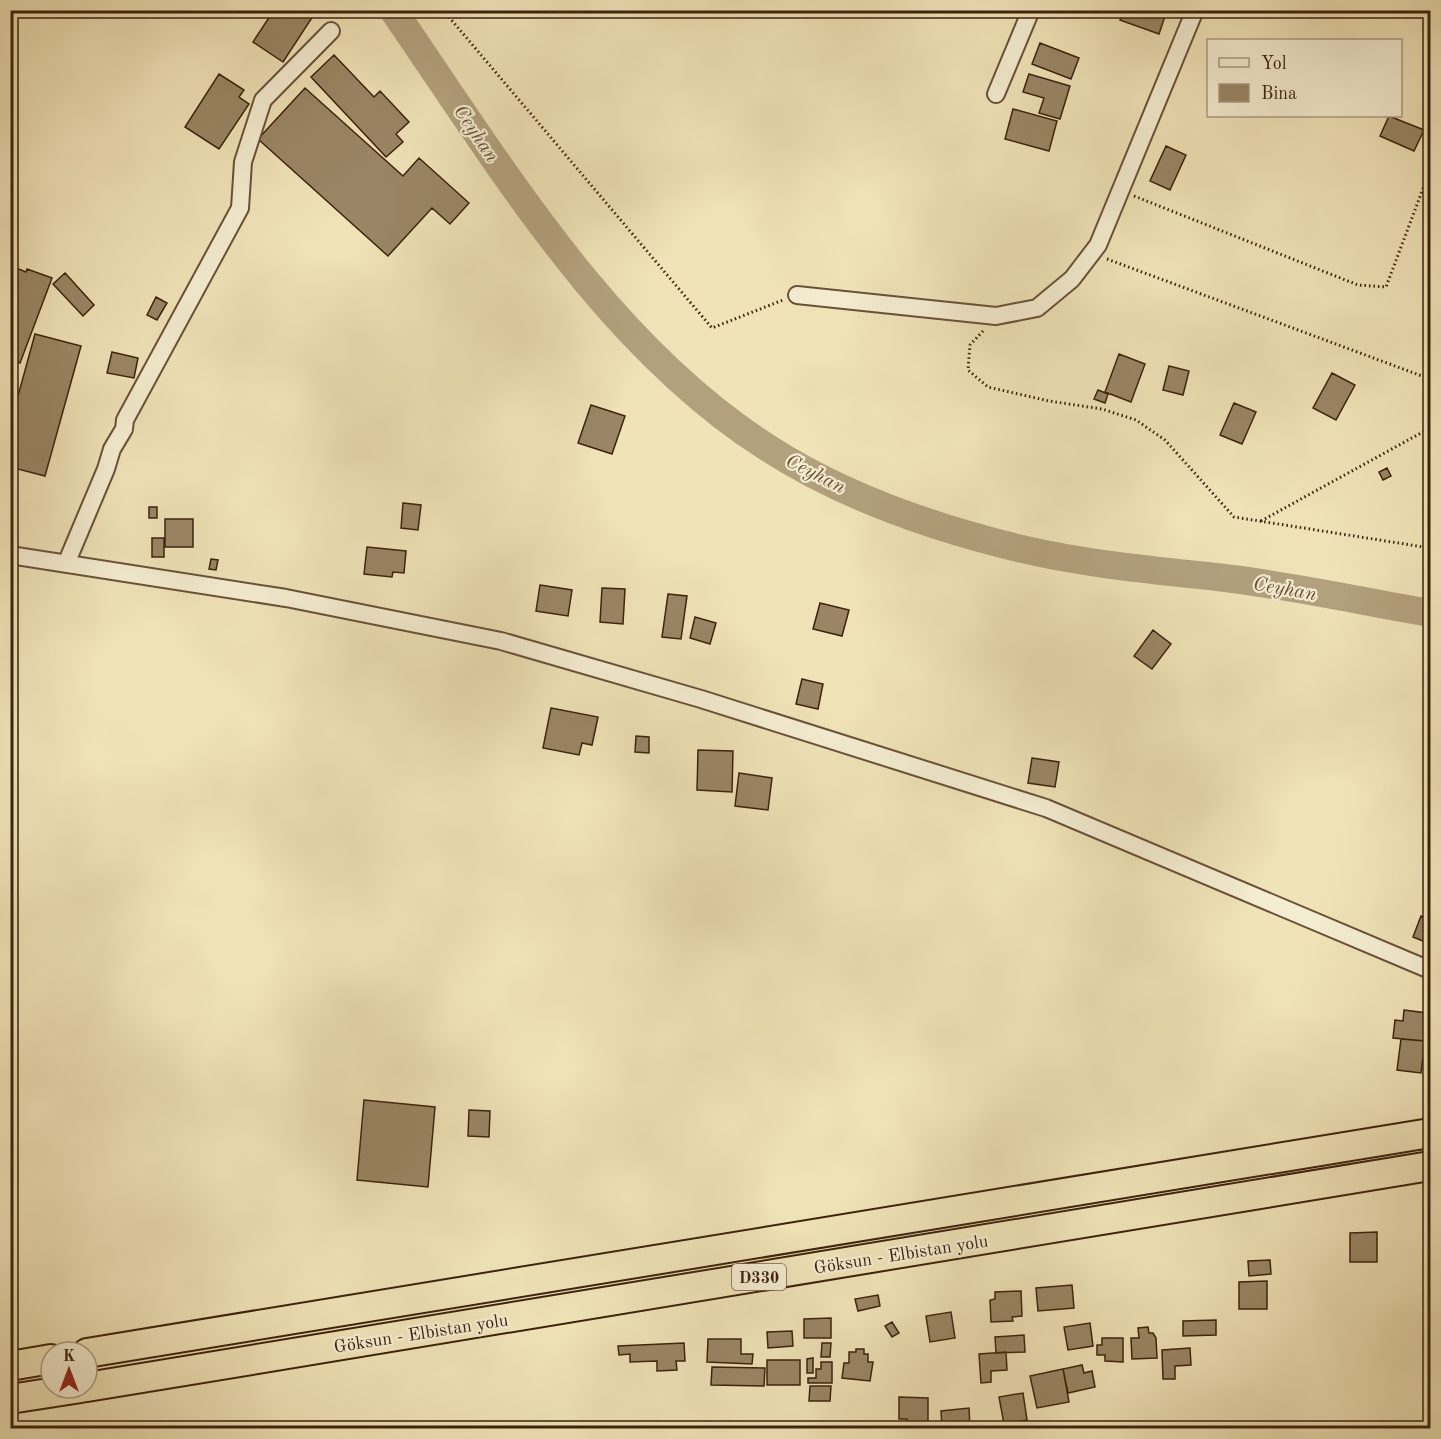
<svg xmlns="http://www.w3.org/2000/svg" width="1441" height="1439" viewBox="0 0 1441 1439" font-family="'Old Standard TT',serif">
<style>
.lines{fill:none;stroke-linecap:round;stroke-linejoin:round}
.river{stroke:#b3a17e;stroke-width:28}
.building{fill:#9a8665;stroke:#3d220c;stroke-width:1.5}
.minor-casing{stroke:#6a5237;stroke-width:20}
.trunk-casing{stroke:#3d220c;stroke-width:32}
.path{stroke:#3d220c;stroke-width:3;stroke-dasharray:1.5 3;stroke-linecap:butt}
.minor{stroke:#f5edd1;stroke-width:16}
.trunk{stroke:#f0e3b8;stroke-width:28}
.labels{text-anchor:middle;stroke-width:4.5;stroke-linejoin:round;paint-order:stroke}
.shield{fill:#f5edd1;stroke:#745f47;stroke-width:1.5}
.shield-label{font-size:16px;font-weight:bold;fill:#3d220c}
.street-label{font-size:18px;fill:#3d220c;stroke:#f5edd1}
.water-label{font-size:20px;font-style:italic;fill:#664e34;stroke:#f5edd1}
</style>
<rect width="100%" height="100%" fill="#f0e3b8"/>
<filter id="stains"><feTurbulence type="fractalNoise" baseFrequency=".00333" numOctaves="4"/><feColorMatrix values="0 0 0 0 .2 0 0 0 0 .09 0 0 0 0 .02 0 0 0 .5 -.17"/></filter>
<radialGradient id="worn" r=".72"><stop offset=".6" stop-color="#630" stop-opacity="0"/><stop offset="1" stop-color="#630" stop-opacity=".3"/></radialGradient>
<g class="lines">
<!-- river -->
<path class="river" d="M 393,10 C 500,165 606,345 768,448 C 844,497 934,528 1022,549 C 1086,564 1151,570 1217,577 C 1288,585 1360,601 1430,613"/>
</g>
<!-- building -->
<path class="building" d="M 274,10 L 317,10 L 283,62 L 253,42 Z
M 1124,10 L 1167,10 L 1159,34 L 1120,20 Z
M 1040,43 L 1079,58 L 1071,79 L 1032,64 Z
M 334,55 L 374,97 L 380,91 L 409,122 L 396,134 L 403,142 L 386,157 L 311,77 Z
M 219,74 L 244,90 L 239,97 L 249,104 L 219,149 L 185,127 Z
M 1029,74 L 1070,86 L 1060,119 L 1039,113 L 1044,98 L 1023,92 Z
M 305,88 L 403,176 L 419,158 L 469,203 L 450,224 L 432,208 L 388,256 L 258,139 Z
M 1013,109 L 1057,121 L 1049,151 L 1005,139 Z
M 1389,116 L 1424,130 L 1414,151 L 1380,136 Z
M 1166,146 L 1186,155 L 1170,190 L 1150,181 Z
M 16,268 L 26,272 L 27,269 L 52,278 L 20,363 L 10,359 L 10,284 Z
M 65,273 L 94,305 L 83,316 L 53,284 Z
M 156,297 L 167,303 L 157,320 L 147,315 Z
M 35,334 L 81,346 L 45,476 L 10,467 L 10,406 L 15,407 Z
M 112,352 L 138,358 L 134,378 L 107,373 Z
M 1119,354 L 1145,364 L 1131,402 L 1105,392 Z
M 1169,366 L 1189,371 L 1183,395 L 1163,390 Z
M 1332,373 L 1355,385 L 1336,420 L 1313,408 Z
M 1098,390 L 1108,394 L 1105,403 L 1094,399 Z
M 1234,403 L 1256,412 L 1242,444 L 1220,435 Z
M 591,405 L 625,416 L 612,454 L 578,443 Z
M 1387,468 L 1391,476 L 1383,480 L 1379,472 Z
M 403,503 L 421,505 L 418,530 L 401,528 Z
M 149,507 L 157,507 L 157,518 L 149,518 Z
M 165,519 L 193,519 L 193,547 L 165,547 Z
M 152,538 L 164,538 L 164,557 L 152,557 Z
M 367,547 L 406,551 L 404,573 L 393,572 L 392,577 L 364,574 Z
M 211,559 L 218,560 L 216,570 L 209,569 Z
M 540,585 L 572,590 L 568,616 L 536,611 Z
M 602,588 L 625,589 L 623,624 L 600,622 Z
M 668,594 L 687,596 L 681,639 L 662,637 Z
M 820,603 L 849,610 L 842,636 L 813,629 Z
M 695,617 L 716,623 L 710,644 L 690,638 Z
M 1153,630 L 1171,644 L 1152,669 L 1134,656 Z
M 802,679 L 823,684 L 818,709 L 796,704 Z
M 551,708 L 598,717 L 592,745 L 582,743 L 579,755 L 543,748 Z
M 636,736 L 649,737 L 649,753 L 635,752 Z
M 698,750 L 733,751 L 732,792 L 697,790 Z
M 1032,758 L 1059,762 L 1055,787 L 1028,783 Z
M 739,773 L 772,778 L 768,810 L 735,806 Z
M 1421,916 L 1430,920 L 1430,944 L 1413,937 Z
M 1404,1010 L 1427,1013 L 1425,1041 L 1393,1038 L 1395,1020 L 1403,1021 Z
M 1401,1039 L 1425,1041 L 1421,1073 L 1397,1070 Z
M 364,1100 L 435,1107 L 428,1187 L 357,1180 Z
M 469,1110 L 490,1111 L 489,1137 L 468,1136 Z
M 1377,1232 L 1377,1262 L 1350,1262 L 1350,1233 Z
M 1270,1260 L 1271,1274 L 1249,1276 L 1248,1261 Z
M 1267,1281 L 1267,1309 L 1239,1309 L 1239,1282 Z
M 1072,1285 L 1074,1308 L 1038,1311 L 1036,1288 Z
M 1021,1291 L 1022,1316 L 1012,1317 L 1013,1321 L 991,1322 L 990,1300 L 995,1299 L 995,1292 Z
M 878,1295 L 880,1306 L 858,1311 L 855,1299 Z
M 951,1312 L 955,1338 L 930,1342 L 926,1316 Z
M 831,1318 L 831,1338 L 804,1338 L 804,1319 Z
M 1216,1320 L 1216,1335 L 1183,1336 L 1183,1321 Z
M 892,1322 L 899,1333 L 892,1337 L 885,1326 Z
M 1090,1323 L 1093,1346 L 1068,1350 L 1064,1327 Z
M 1148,1327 L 1149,1333 L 1153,1333 L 1156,1338 L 1157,1358 L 1132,1359 L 1131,1338 L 1139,1338 L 1138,1328 Z
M 792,1331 L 793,1346 L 768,1348 L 767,1332 Z
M 1024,1335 L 1025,1352 L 996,1353 L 995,1337 Z
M 1102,1338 L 1123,1338 L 1123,1362 L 1105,1361 L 1105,1355 L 1097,1355 L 1097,1345 L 1102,1345 Z
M 708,1339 L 741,1339 L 741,1354 L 753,1354 L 752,1364 L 707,1362 Z
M 684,1343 L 685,1361 L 676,1361 L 677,1370 L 657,1371 L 657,1361 L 630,1362 L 630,1354 L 619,1355 L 618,1346 Z
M 822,1343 L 831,1343 L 830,1357 L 821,1357 Z
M 1190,1348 L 1191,1365 L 1175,1366 L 1175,1379 L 1163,1379 L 1162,1350 Z
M 856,1349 L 864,1349 L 864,1354 L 868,1354 L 868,1362 L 873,1362 L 870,1381 L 842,1378 L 844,1363 L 849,1363 L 849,1352 L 856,1352 Z
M 1006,1352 L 1007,1370 L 991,1371 L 991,1382 L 981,1383 L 979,1354 Z
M 813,1358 L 813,1373 L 807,1373 L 807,1359 Z
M 767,1360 L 800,1360 L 800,1385 L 767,1385 Z
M 821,1362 L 832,1362 L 832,1383 L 808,1383 L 808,1378 L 816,1378 L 816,1369 L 821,1369 Z
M 1082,1365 L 1084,1373 L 1092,1371 L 1095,1387 L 1068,1393 L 1063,1369 Z
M 712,1367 L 765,1368 L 764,1386 L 711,1385 Z
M 1063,1369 L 1069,1402 L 1037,1408 L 1030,1376 Z
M 810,1386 L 831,1386 L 830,1401 L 809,1401 Z
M 1023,1393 L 1027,1420 L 1004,1424 L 999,1397 Z
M 899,1397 L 928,1398 L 928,1427 L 907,1426 L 907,1419 L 899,1419 Z
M 969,1408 L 970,1428 L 942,1428 L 941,1411 Z
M 789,1422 L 799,1424 L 798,1428 L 788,1428 Z"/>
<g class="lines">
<defs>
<path id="minor" d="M 996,94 L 1031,10
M 797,295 L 996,316 L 1037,308 L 1072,279 L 1098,245 L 1195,10
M 10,555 L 286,598 L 501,641 L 701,699 L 1046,808 L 1430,970
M 66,564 L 106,469 L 112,449 L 124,429 L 125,420 L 240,208 L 243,162 L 263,100 L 331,31"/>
<path id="trunk" d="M 87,1353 L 1430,1133
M 10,1366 L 51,1359
M 87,1387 L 1430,1166
M 10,1399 L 81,1388"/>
</defs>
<!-- minor casing -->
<use href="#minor" class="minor-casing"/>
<!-- trunk casing -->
<use href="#trunk" class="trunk-casing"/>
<!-- path -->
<path class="path" d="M 443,10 L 712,328 L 783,300
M 1134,196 L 1358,285 L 1386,287 L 1430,170
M 1107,259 L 1430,379
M 983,331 L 970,345 L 968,370 L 988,387 L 1049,401 L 1102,409 L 1136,420 L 1165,440 L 1234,517 L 1430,548
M 1261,521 L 1430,428"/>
<!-- minor -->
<use href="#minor" class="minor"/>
<!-- trunk -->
<use href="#trunk" class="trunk"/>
</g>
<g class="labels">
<!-- shield labels -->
<rect class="shield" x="732" y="1264" width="54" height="26" rx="4.5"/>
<g class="shield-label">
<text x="759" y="1283">D330</text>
</g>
<!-- street labels -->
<g class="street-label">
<text transform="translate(901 1254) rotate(-9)" y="6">Göksun - Elbistan yolu</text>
<text transform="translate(421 1333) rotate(-9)" y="6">Göksun - Elbistan yolu</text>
</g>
<!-- water labels -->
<g class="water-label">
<text transform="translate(477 133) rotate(56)" y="7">Ceyhan</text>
<text transform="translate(816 473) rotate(27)" y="7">Ceyhan</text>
<text transform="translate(1285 588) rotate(10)" y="7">Ceyhan</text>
</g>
</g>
<!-- margin -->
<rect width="1441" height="1439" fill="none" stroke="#f0e3b8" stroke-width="36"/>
<rect x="12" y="12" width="1417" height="1415" fill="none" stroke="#3d220c" stroke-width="3"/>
<rect x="18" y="18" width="1405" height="1403" fill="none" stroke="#3d220c" stroke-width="1.5"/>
<!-- legend -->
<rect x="1207" y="39" width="195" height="78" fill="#f5edd1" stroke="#ab9c82" stroke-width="1.5"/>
<rect x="1219" y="58" width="30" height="9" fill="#f5edd1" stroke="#ab9c82" stroke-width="1.5"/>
<text x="1261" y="69" font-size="18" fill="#3d220c">Yol</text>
<rect x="1219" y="84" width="30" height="18" fill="#9a8665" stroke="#ab9c82" stroke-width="1.5"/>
<text x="1261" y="99" font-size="18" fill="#3d220c">Bina</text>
<!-- north arrow -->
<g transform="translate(69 1370)"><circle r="28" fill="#f5edd1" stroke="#ab9c82" stroke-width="1.5"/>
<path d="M0-4.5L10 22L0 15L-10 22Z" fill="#8f2418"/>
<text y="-9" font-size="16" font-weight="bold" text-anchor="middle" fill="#3d220c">K</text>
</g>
<rect width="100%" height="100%" filter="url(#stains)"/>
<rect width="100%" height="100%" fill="url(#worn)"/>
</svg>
